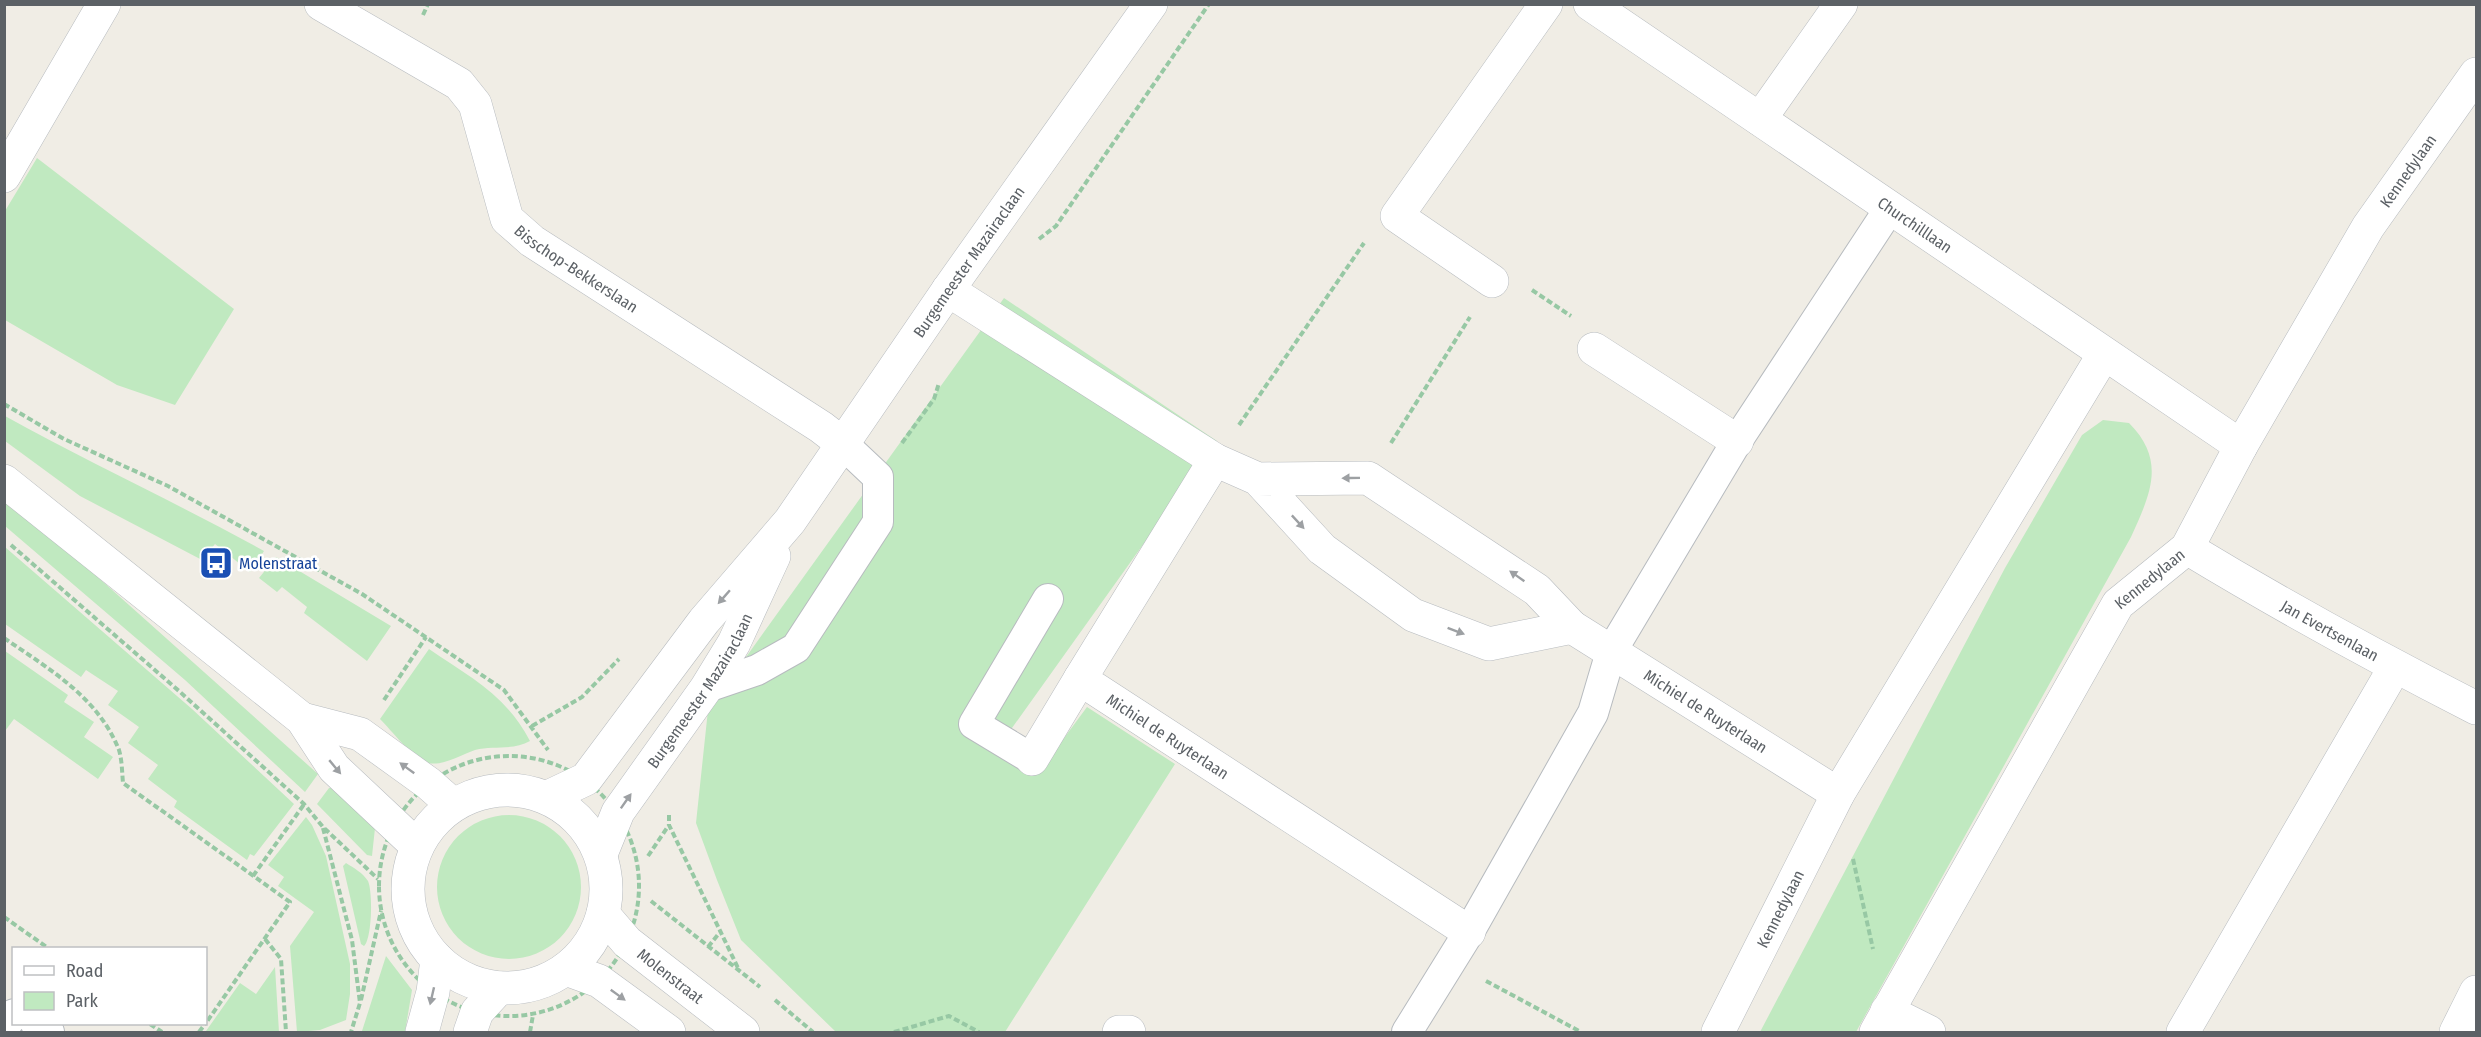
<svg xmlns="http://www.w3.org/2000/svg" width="2481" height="1037" viewBox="0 0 2481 1037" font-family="'Fira Sans Condensed',sans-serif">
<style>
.green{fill:#c0e9c0}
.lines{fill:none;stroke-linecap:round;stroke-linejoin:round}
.service-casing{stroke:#b7bbbf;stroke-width:32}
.minor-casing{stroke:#b7bbbf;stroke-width:34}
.tertiary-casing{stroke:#b7bbbf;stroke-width:34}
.path{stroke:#97c8a4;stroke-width:4;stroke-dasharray:6 3;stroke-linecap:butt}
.service{stroke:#fff;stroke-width:30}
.minor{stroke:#fff;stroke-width:33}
.tertiary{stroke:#fff;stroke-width:33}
.oneway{fill:#9da0a3}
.labels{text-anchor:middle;stroke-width:5;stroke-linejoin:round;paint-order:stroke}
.street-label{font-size:16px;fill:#5c6166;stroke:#fff}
.transit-label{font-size:16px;fill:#164399;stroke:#fff;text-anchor:start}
</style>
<rect width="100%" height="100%" fill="#f0ede5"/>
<!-- green -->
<path class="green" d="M 37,158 L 234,309 L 175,405 L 117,385 L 5,320 L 5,211 Z
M 1004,298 L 1217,441 L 1002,742 L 1047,761 L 1087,707 L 1175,764 L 1005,1032 L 836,1032 L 741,940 L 717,880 L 696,823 L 708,710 Z
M 5,416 C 90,463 179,504 264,551 L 250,572 L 215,544 L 202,560 L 80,496 L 5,441 Z
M 2103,420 L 2129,423 C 2167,461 2150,495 2131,537 L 1856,1032 L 1760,1032 L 2005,568 L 2082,435 Z
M 4,499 L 54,538 L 318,774 L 305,792 L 185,680 L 5,526 Z
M 5,547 L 192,709 L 294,804 L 254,856 L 250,854 L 247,860 L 174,807 L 177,801 L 148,779 L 158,765 L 128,743 L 139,727 L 108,705 L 118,691 L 86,670 L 81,677 L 5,624 Z
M 276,557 L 391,626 L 367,661 L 304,613 L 307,607 L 282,587 L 277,592 L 259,578 Z
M 429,649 C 470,677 506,695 530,741 C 513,751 493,745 475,750 C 461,755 440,768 425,762 C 412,757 391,730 380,719 Z
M 5,651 L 68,695 L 64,702 L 94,722 L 84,737 L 113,757 L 98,779 L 14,719 L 5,731 Z
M 329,788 L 332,788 L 375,828 L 372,856 L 367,855 L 317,804 Z
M437 887a72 72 0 1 1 144 0a72 72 0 1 1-144 0Z
M 306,817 L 312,825 L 326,856 L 350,964 L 350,994 L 346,1020 L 320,1030 L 297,1032 L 290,946 L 314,912 L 278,886 L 284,877 L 268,865 Z
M 346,863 C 354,868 363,873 368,881 C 373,892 372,939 364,946 L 361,944 L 343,866 Z
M 386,956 L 412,990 L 405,1032 L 362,1031 Z
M 275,967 L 279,1032 L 206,1031 L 240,983 L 256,994 Z"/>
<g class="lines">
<defs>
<path id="service" d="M 707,687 L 757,670 L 796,648 L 878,522 L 878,477 L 843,444
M 1032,759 L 974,724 L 1048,599
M 36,1024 L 49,1032
M 4,1027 L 14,1014
M 1407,1032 L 1469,932 L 1593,713 L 1611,652 L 1737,441 L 1890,208"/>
<g id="minor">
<path id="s1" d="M 321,4 L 459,84 L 475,104 L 507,219 L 532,241 L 821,427 L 843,444"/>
<path id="s2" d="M 1590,4 L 2241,446"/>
<path d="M 1760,119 L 1841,4"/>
<path d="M 4,176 L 104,4"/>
<path d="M 1492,281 L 1397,216 L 1546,4"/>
<path d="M 948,290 L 1215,460 L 1258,479 L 1322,549 L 1413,615 L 1489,644 L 1572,627 L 1537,590 L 1368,478 L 1258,479"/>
<path d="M 1594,349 L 1737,441"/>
<path id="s3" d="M 1215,460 L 1080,679 L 1469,932"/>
<path id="s4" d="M 2187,548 C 2281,605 2378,658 2476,708"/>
<path id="s5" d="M 1572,627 L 1838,794"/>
<path d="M 1032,759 L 1080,679"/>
<path id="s6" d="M 603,914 L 627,942 L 743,1032"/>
<path d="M 566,969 L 599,981 L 669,1032"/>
<path d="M 1887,1011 L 1929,1032"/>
<path d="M 1119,1032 L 1129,1032"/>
<path id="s7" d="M 1718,1032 L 1838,794 L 2104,354"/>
<path id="s8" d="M 1876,1032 L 2118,604 L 2187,548 L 2241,446 L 2368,227 L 2476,74"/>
<path d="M 2183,1032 L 2395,667"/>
<path d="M 2456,1032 L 2476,992"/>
</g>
<g id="tertiary">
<path d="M 4,481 L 302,719 L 334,768 L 417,846"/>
<path d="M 302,719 L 360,734 L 428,783 L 453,805"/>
<circle cx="507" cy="889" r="99"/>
<path id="s9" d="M 548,797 L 586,779 L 704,621 L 790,521 L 948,290 L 1151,4"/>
<path id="s10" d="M 601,854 L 618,812 L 707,687 L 734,643 L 774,556"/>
<path d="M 422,1032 L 433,992 L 437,959"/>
<path d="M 470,1032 L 477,1012 L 499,988"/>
</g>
</defs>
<!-- service casing -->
<use href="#service" class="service-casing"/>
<!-- minor casing -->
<use href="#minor" class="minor-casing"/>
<!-- tertiary casing -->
<use href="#tertiary" class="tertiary-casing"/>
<!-- path -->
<path class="path" d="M 423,15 L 428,4
M 1039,239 L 1056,226 L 1209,4
M 1532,290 L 1571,316
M 4,404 L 64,439 L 168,486 L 362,594 L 504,690 L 548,750
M 1239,425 L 1364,243
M 902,443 L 934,399 L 939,383
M 1391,443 L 1470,317
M 11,545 L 179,691 L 304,804 L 323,827 L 378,879
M 4,638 C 49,669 98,697 119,750 C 122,760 122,772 123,783 L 290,902 L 206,1023
M 384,700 L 426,637
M 532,726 L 582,697 L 619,659
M379 886a130 130 0 1 1 260 0a130 130 0 1 1-260 0Z
M 669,815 L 669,825 L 739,970
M 323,828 L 352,940 L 360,1003 L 351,1032
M 648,856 L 669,825
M 1853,859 L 1873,949
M 253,876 L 305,803
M 651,901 L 760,987
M 4,917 L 48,948
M 265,939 L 281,959 L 286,1032
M 708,947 L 721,931
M 1486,981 L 1581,1032
M 361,1000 L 381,911
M 775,1000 L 813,1032
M 150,1024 L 162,1032
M 199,1032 L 205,1024
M 530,1032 L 533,1015
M 894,1032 L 949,1016 L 979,1032"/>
<!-- service -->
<use href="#service" class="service"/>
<!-- minor -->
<use href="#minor" class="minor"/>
<!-- tertiary -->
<use href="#tertiary" class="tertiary"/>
</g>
<!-- one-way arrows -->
<defs><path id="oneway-solid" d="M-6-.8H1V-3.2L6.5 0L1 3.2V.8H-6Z" transform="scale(1.5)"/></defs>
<g class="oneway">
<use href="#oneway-solid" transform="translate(1351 478) rotate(179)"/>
<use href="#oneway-solid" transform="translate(1298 522) rotate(47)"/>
<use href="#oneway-solid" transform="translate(1517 576) rotate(-145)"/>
<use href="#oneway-solid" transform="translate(724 597) rotate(131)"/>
<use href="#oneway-solid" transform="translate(1456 631) rotate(21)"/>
<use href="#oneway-solid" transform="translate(335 767) rotate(50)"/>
<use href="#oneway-solid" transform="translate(407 768) rotate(-144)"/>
<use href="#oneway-solid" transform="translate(626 801) rotate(-55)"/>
<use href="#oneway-solid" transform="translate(618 995) rotate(36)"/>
<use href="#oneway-solid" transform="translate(432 996) rotate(103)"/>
</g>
<!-- icons -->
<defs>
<symbol id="bus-square" viewBox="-11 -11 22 22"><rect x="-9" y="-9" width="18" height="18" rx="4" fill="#1a4fb4" stroke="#fff"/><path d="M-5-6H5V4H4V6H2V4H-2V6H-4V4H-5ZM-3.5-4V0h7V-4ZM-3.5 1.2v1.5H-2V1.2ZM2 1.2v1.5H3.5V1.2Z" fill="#fff"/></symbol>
</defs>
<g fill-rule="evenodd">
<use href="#bus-square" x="197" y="544" width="38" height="38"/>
</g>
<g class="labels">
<!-- street labels -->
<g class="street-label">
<text dy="6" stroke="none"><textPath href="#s8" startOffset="1018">Kennedylaan</textPath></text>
<text dy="6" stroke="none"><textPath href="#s2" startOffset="393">Churchilllaan</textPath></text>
<text dy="6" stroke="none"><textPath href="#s9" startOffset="686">Burgemeester Mazairaclaan</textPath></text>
<text dy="6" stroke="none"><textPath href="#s1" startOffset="390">Bisschop-Bekkerslaan</textPath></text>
<text dy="6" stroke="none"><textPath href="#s8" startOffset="532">Kennedylaan</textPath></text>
<text dy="6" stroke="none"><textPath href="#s4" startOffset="165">Jan Evertsenlaan</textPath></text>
<text dy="6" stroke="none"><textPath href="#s10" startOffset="192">Burgemeester Mazairaclaan</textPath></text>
<text dy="6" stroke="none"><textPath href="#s5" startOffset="158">Michiel de Ruyterlaan</textPath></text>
<text dy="6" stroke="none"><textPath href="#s3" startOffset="362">Michiel de Ruyterlaan</textPath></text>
<text dy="6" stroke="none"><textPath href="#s7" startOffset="138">Kennedylaan</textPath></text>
<text dy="6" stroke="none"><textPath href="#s6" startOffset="92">Molenstraat</textPath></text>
</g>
<!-- transit labels -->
<g class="transit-label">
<text x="239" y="569">Molenstraat</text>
</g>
</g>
<!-- border -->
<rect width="2481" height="1037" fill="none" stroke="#5c6166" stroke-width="12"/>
<!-- legend -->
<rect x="12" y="947" width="195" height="78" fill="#ffffff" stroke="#bec0c2" stroke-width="1.5"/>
<rect x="24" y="966" width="30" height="9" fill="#ffffff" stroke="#bec0c2" stroke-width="1.5"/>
<text x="66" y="977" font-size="18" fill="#5c6166">Road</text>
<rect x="24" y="992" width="30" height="18" fill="#c0e9c0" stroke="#bec0c2" stroke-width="1.5"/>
<text x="66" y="1007" font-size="18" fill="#5c6166">Park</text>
</svg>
